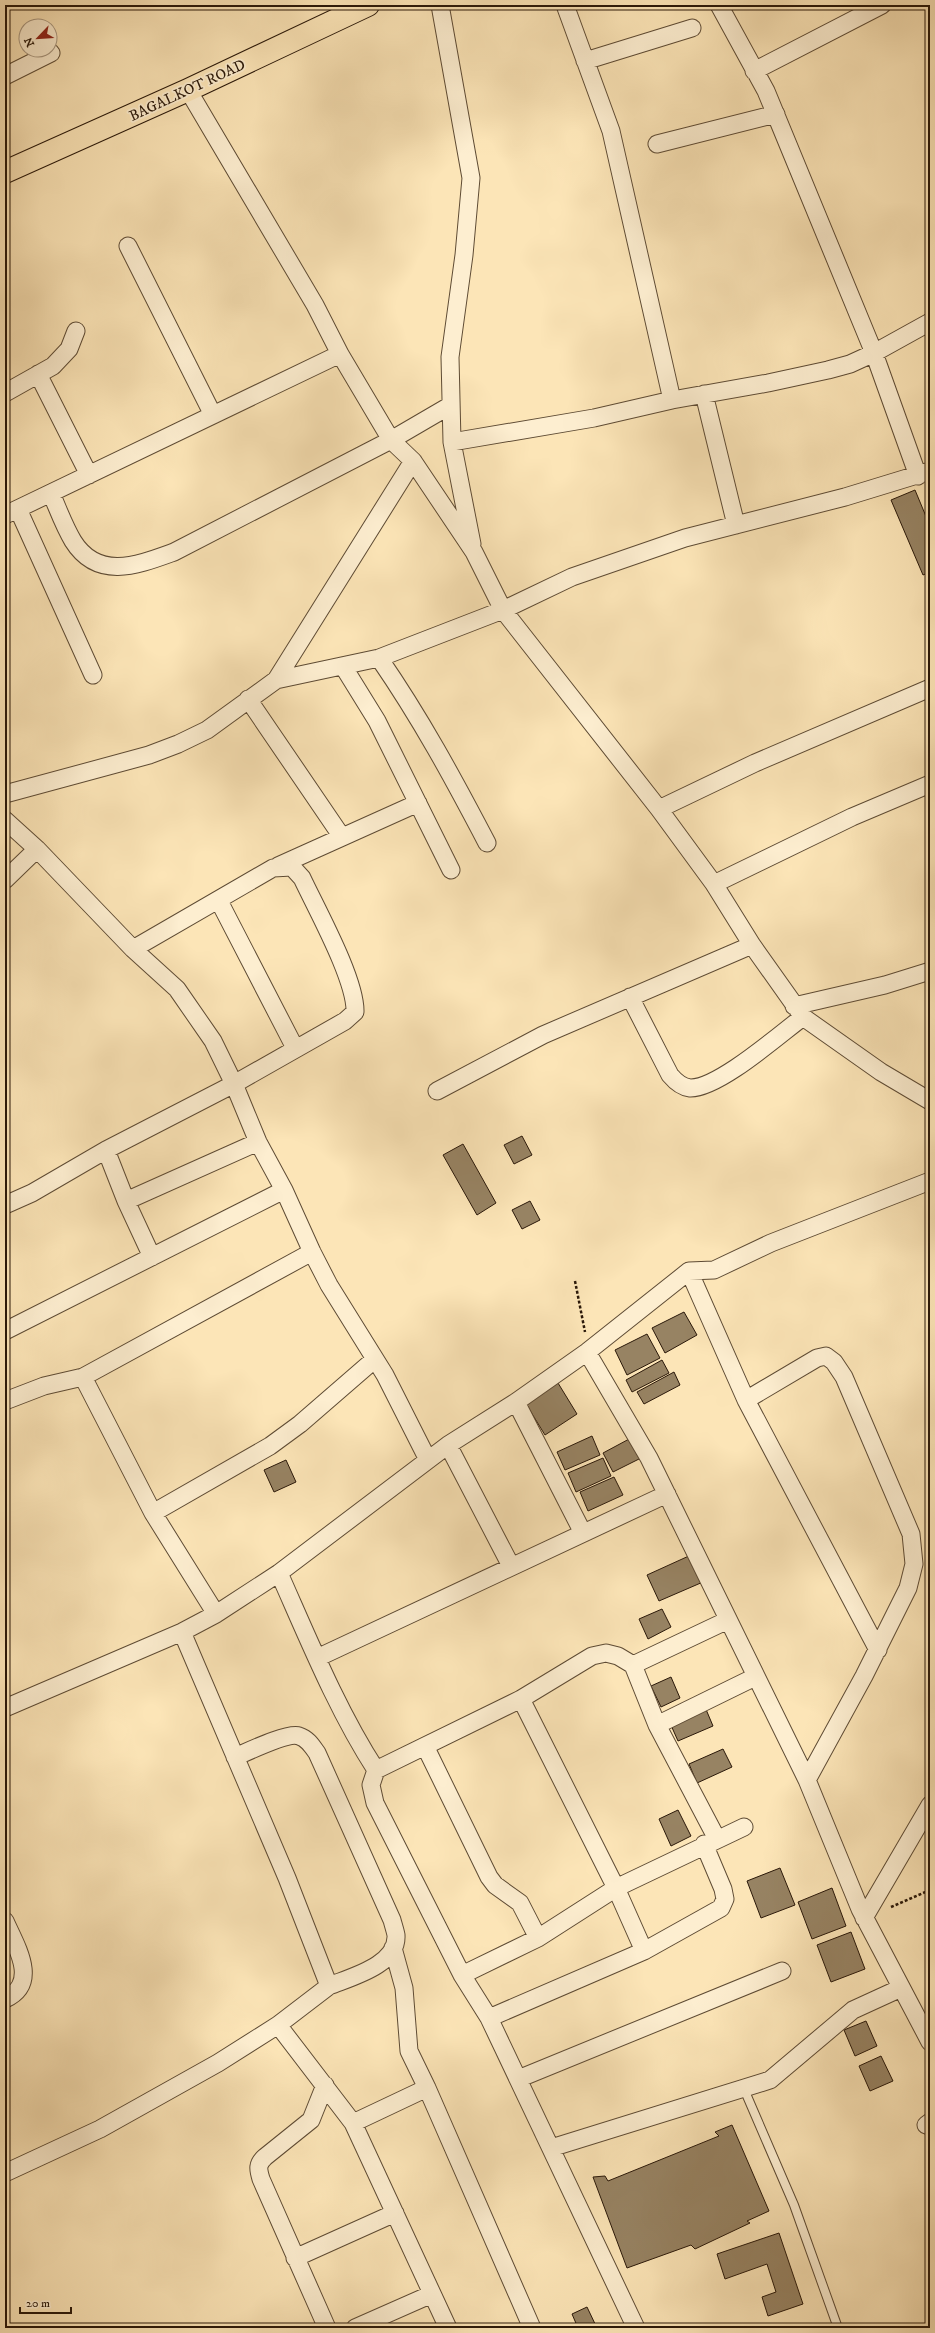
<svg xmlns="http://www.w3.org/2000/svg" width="935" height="2333" viewBox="0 0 935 2333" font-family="'IM FELL DW Pica',serif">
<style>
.building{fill:#978363;stroke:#2a1809}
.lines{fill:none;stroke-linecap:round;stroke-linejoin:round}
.service-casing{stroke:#5e4b34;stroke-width:10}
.minor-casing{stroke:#5e4b34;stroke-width:19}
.primary-casing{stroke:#2a1809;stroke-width:24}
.path{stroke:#2a1809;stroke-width:2.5;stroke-dasharray:3 2;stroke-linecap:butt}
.service{stroke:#fdeed0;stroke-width:8}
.minor{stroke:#fdeed0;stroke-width:17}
.primary{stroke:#fce5b7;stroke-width:22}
.labels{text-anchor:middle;stroke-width:3.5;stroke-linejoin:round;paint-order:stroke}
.street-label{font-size:15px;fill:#2a1809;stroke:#fdeed0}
</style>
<rect width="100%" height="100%" fill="#fce5b7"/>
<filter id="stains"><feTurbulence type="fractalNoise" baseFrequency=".005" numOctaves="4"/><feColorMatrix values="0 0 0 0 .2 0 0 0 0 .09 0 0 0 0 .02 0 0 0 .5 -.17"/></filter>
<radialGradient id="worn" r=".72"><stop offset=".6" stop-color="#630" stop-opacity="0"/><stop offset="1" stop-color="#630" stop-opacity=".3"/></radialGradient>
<!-- building -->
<path class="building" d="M 915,490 L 930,526 L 930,572 L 923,575 L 891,500 Z
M 522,1136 L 532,1155 L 514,1164 L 504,1145 Z
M 463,1144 L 496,1203 L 477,1215 L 443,1155 Z
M 530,1201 L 540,1220 L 522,1229 L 512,1210 Z
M 684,1312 L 697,1335 L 665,1353 L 652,1328 Z
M 647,1334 L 660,1358 L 627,1375 L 615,1350 Z
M 662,1360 L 669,1373 L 632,1392 L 626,1380 Z
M 674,1372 L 680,1385 L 644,1404 L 637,1392 Z
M 558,1383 L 577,1414 L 545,1435 L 526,1404 Z
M 592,1436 L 600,1455 L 565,1470 L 557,1452 Z
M 631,1438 L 641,1458 L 613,1472 L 603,1453 Z
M 603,1458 L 611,1476 L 576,1492 L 568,1473 Z
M 286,1460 L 296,1482 L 274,1492 L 264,1470 Z
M 614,1477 L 623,1495 L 588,1511 L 580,1492 Z
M 691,1555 L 703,1582 L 659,1601 L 647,1575 Z
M 662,1609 L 671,1627 L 648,1639 L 639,1619 Z
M 671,1677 L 680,1698 L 661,1707 L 651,1686 Z
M 705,1707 L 713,1726 L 678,1741 L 670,1723 Z
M 723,1749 L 732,1767 L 697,1783 L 689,1764 Z
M 678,1810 L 691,1836 L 671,1846 L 659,1819 Z
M 780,1868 L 795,1905 L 761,1918 L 747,1881 Z
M 832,1888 L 846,1926 L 812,1939 L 798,1902 Z
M 851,1932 L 865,1969 L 831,1982 L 817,1945 Z
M 866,2021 L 877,2046 L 855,2056 L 844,2030 Z
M 881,2056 L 893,2081 L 870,2091 L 859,2066 Z
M 732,2125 L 769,2211 L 747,2221 L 750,2223 L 695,2249 L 691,2245 L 627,2268 L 593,2177 L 605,2176 L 608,2181 L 719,2136 L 715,2132 Z
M 779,2233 L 803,2304 L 768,2316 L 762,2297 L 776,2292 L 767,2264 L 725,2279 L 717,2254 Z
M 587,2307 L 597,2328 L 578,2328 L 572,2314 Z"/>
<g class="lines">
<defs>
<path id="service" d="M 744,2089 L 794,2205 L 838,2328"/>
<path id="minor" d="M 440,5 L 471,178 L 464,255 L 450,357 L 452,442 L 472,544
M 565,5 L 611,131 L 672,400
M 719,5 L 766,91 L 874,353 L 918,476
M 585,61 L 692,28
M 754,71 L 882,5
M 5,76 L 51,53
M 188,90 L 315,305 L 340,354 L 391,440 L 413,461 L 474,552 L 503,610 L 659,809 L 714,884 L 752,945 L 803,1017 L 881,1072 L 930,1101
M 657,144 L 776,114
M 128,246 L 213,415
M 38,374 L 89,475
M 5,393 L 53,366 L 69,349 L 76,331
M 704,394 L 736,525
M 452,442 L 594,418 L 672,400 L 768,383 L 828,370 L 850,364 L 874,353 L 930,322
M 51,493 C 58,509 64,526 73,541 C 98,581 138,565 174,552 L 391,440 L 451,405
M 18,509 L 93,675
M 5,515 L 340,354
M 379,658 C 421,719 453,778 487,843
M 343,666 L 377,721 L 451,870
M 276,680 L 413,461
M 248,699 L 342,837
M 5,794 L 149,755 L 178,744 L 207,730 L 276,680 L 379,658 L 503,610 L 572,577 L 685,538 L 845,497 L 930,471
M 659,809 L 755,763 L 930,688
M 5,820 L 37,849 L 133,949 L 177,989 L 213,1041 L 234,1084 L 258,1142 L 284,1190 L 312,1252 L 329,1285 L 385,1375 L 428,1460
M 278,866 L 418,803
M 5,880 L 37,849
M 714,884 L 852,817 L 930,784
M 219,901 L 295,1048
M 630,997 L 670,1075 C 675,1081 681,1087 690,1088 C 718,1089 780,1034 803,1017
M 794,1006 L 885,985 L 930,971
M 437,1091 L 543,1035 L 752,945
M 106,1150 L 126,1201 L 152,1257
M 126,1201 L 258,1142
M 5,1205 L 32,1193 L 106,1150 L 234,1084 L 345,1021 L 355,1012 C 356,980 317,910 302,878 L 292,867 L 273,868 L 133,949
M 689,1271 L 746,1400 L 878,1650
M 5,1331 L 284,1190
M 587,1352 L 649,1458 L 807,1780 L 860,1909 L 930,2042
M 746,1400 L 817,1358 L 826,1356 L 834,1362 L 844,1377 L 911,1534 L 914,1564 L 908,1588 L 864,1676 L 807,1780
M 5,1401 L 44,1386 L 83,1377
M 516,1402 L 583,1533
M 448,1445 L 511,1566
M 153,1513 L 270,1446 L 300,1424 L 375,1359
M 279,1573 C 308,1638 337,1710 376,1770 L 521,1699 L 616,1888 L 644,1951
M 216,1614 L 153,1513 L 83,1377 L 312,1252
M 317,1658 L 667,1494
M 633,1665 L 728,1620
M 521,1699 L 592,1656 L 606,1653 L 618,1656 L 633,1665 L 657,1725 L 717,1839
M 5,1708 L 182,1632 L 216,1614 L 279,1573 L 448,1445 L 516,1402 L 587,1352 L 689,1271 L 714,1270 L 771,1243 L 930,1181
M 657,1725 L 755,1677
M 425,1746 L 489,1877 L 495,1885 L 520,1903 L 538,1938
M 235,1757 C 247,1752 288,1732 299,1736 C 308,1739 312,1746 317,1753 L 392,1920 C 393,1924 395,1930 396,1935 C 398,1965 351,1977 329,1986
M 376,1770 L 371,1785 L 375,1803 L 462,1975 L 489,2018 L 636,2328
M 864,1918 L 930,1805
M 5,1921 C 16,1946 40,1983 5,1999
M 393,1948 L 404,1988 L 409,2051 L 427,2088 L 532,2328
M 462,1975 L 538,1938 L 616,1888 L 744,1827
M 489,2018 L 644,1951 L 721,1908 L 725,1899 L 723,1889 L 704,1844
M 278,2025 L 353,2123 L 448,2328
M 518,2079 L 782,1971
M 325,2085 L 311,2120 L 265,2157 C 257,2164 258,2169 261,2179 L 327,2328
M 353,2123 L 427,2088
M 926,2125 L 930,2122
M 551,2148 L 770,2080 L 853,2010 L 901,1988
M 5,2173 L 100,2129 L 218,2063 L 278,2025 L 329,1986 L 287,1878 L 182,1632
M 295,2258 L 395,2213
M 355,2328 L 432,2294"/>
<path id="primary" d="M 5,172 L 188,90 L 368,5"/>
</defs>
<!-- service casing -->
<use href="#service" class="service-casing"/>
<!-- minor casing -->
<use href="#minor" class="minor-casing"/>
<!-- primary casing -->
<use href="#primary" class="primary-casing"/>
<!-- path -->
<path class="path" d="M 575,1281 L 585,1332
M 891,1907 L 930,1890"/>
<!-- service -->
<use href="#service" class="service"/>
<!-- minor -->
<use href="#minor" class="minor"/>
<!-- primary -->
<use href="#primary" class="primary"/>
</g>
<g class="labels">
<!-- street labels -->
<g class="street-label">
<text transform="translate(187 90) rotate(-25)" y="5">BAGALKOT ROAD</text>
</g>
</g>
<!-- margin -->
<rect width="935" height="2333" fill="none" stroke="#fce5b7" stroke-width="20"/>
<rect x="6" y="6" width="923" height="2321" fill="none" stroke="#2a1809" stroke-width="2"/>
<rect x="10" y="10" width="915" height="2313" fill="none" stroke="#2a1809"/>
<!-- north arrow -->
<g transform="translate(38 38) rotate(245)"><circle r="19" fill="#fdeed0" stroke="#a99880"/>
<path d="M0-3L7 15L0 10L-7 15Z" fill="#8f2418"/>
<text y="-6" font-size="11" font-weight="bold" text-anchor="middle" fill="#2a1809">N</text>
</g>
<!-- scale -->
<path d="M20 2307v6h51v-6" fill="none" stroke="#2a1809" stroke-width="2"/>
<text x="26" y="2307" font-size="12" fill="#2a1809" stroke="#fdeed0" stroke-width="3" paint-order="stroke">20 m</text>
<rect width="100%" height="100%" filter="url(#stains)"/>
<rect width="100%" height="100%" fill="url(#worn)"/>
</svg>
